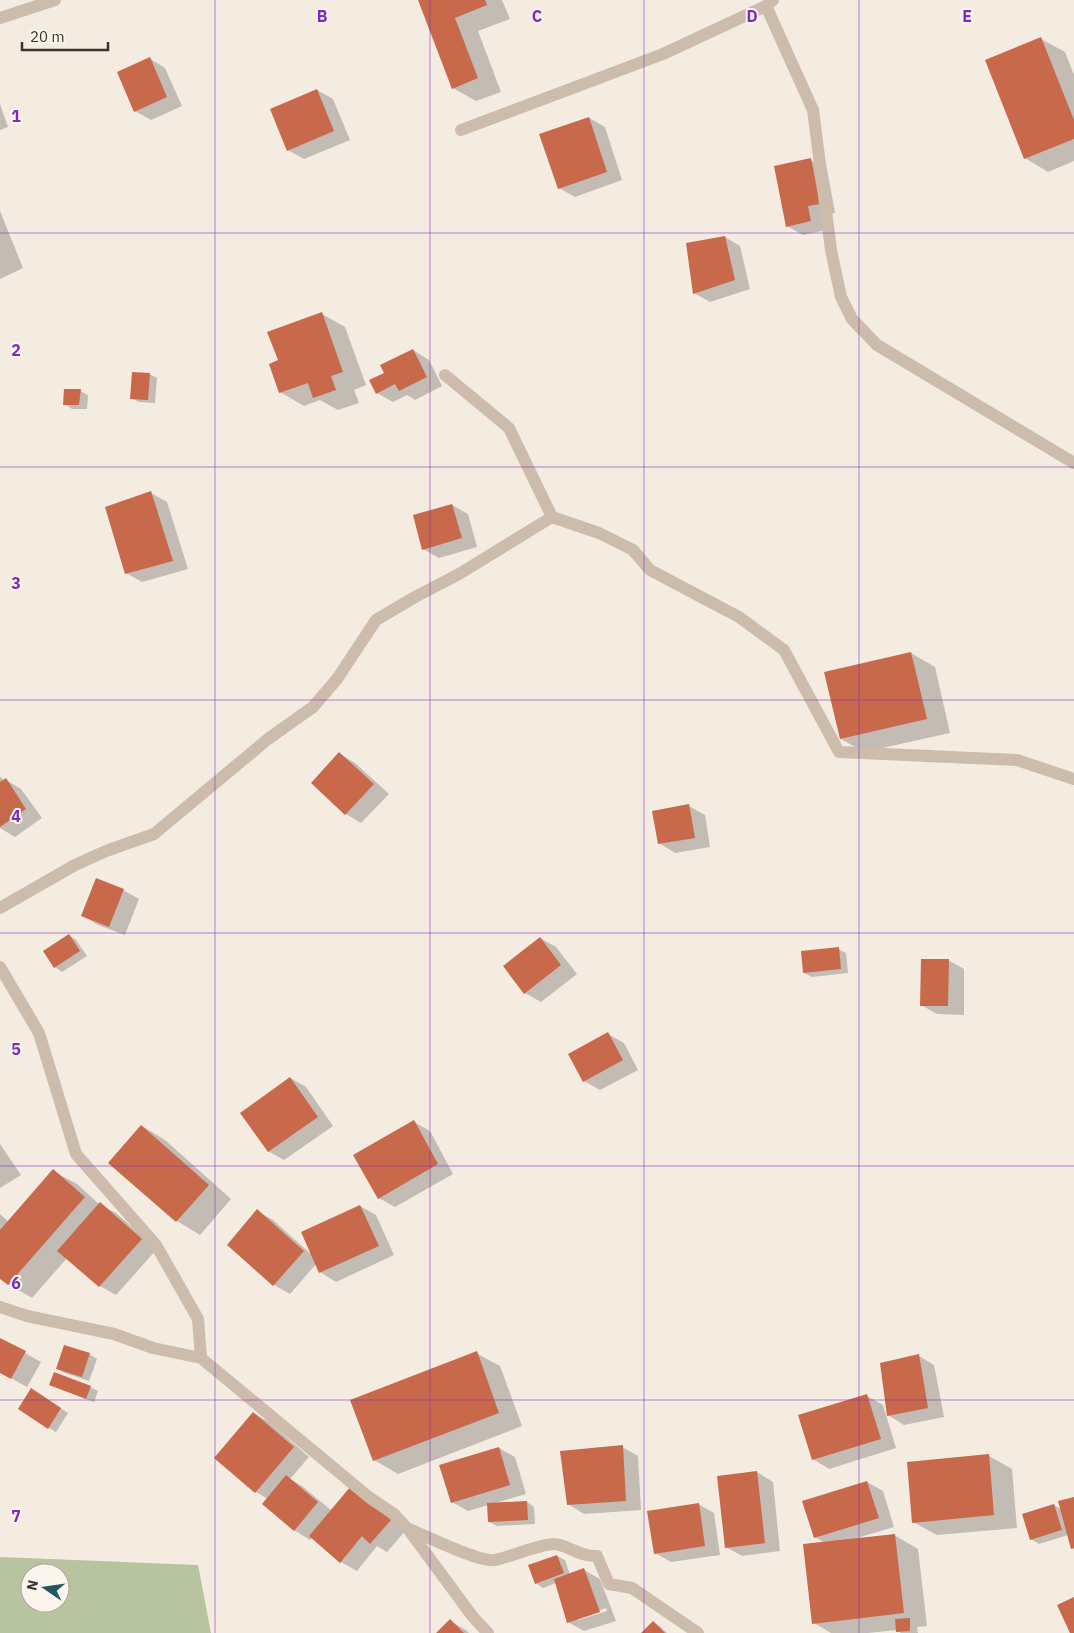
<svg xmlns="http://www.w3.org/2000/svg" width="1074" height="1633" viewBox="0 0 1074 1633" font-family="'IBM Plex Sans',sans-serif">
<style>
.green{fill:#b8c4a0;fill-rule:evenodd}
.shadow{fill:#0003;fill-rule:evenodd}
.building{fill:#c8694b}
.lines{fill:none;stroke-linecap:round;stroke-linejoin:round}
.minor{stroke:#cdbbac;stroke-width:12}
.grid{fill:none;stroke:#7b2cbf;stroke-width:1;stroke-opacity:0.55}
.grid-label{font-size:16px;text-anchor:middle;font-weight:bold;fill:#7b2cbf;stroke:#fbf5ee;stroke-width:4;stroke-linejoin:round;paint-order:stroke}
</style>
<rect width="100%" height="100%" fill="#f4ebe1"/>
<!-- green -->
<path class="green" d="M 0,1557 L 198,1565 L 211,1633 L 0,1633 ZM 30,1573 L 60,1573 L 60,1603 L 30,1603 Z"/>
<!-- shadow -->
<path class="shadow" d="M 419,0 L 502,0 L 510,19 L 478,31 L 501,92 L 476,101 L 453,88 Z
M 1041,39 L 1065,52 L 1074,75 L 1074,161 L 1048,172 L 1025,158 Z
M 149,58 L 165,68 L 182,106 L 151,120 L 135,111 Z
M 317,90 L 333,99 L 350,140 L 304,159 L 288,150 Z
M 0,104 L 8,127 L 0,130 Z
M 589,118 L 605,127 L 622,180 L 575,197 L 559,188 Z
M 811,160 L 827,169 L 835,213 L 823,215 L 826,230 L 803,235 L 787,226 Z
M 0,211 L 23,268 L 0,279 Z
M 725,237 L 740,246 L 750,289 L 710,302 L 694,293 Z
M 322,314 L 345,327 L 366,385 L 354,390 L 359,403 L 338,410 L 320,400 L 304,406 L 280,392 L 279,361 Z
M 413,350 L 429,360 L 442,386 L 415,400 L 407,395 L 393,402 L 377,393 L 385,373 Z
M 149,374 L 157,378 L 155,403 L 139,402 L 132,398 Z
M 80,391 L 88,395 L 87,409 L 72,409 L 65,404 Z
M 151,493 L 167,502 L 188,569 L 142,582 L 126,573 Z
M 452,505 L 468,514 L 477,547 L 439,558 L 423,549 Z
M 911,653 L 935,667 L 950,733 L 864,752 L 841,739 Z
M 340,754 L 355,763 L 389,794 L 361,823 L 346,814 Z
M 0,776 L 4,781 L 6,780 L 21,789 L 42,818 L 15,837 L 0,828 Z
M 689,806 L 705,815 L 710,847 L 675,853 L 659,843 Z
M 123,890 L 139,899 L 125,935 L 98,925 L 82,915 Z
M 69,935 L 76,940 L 87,956 L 62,972 L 55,967 Z
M 540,938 L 556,947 L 577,974 L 541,1002 L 525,993 Z
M 838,949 L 846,953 L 848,973 L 812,977 L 804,973 Z
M 948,960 L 964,969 L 964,1015 L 937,1014 L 921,1005 Z
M 608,1034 L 624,1043 L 638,1070 L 600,1090 L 584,1081 Z
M 290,1078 L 306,1087 L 333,1126 L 284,1160 L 268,1151 Z
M 414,1122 L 430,1131 L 453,1174 L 395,1207 L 379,1198 Z
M 142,1126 L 165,1140 L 231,1199 L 200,1235 L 177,1221 Z
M 0,1144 L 21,1175 L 0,1188 Z
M 53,1171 L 77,1184 L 99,1204 L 116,1213 L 157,1249 L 116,1295 L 100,1286 L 67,1258 L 32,1298 L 8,1284 L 0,1277 L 0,1214 L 9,1222 Z
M 360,1206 L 376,1215 L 394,1255 L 336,1282 L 320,1272 L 316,1264 L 290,1294 L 274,1285 L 228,1244 L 257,1211 L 273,1220 L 312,1255 Z
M 0,1339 L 41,1362 L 27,1387 L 0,1372 Z
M 476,1353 L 500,1366 L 522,1426 L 398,1474 L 374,1460 Z
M 89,1354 L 97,1359 L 89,1381 L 65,1373 L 58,1369 Z
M 919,1356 L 934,1365 L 944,1417 L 904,1425 L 888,1415 Z
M 51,1385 L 90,1387 L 98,1391 L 94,1402 Z
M 39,1394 L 68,1413 L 56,1432 L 49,1428 Z
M 867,1396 L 883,1405 L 896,1448 L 829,1469 L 813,1459 Z
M 253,1413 L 269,1422 L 309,1457 L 290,1479 L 302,1486 L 332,1511 L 351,1488 L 406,1530 L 387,1552 L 377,1546 L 357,1571 L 341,1562 L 312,1538 L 310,1540 L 294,1530 L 268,1499 L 256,1492 L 215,1458 Z
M 622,1447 L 638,1456 L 641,1510 L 584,1514 L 568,1504 Z
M 499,1448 L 515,1457 L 526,1494 L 495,1503 L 527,1502 L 534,1507 L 535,1524 L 497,1526 L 489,1522 L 488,1505 L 468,1511 L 452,1502 Z
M 989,1456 L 1012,1469 L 1017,1528 L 937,1535 L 913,1522 Z
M 757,1472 L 773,1482 L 780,1551 L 742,1556 L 726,1547 Z
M 867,1482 L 883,1491 L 894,1527 L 857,1538 L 858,1539 L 894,1535 L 918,1549 L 927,1626 L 917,1627 L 918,1633 L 901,1633 L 897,1630 L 868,1633 L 831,1633 L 814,1623 L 825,1543 L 815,1537 Z
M 1074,1499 L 1074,1549 L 1072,1548 L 1068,1535 L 1039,1544 L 1031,1539 L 1054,1505 L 1062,1510 Z
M 698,1504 L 714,1513 L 720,1555 L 671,1562 L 655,1553 Z
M 557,1556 L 565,1560 L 570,1575 L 584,1570 L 600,1579 L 616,1621 L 584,1631 L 568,1622 L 556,1583 L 543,1588 L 536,1583 ZM 606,1608 L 607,1611 L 578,1620 L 578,1618 Z
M 450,1621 L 466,1630 L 469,1633 L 438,1633 Z
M 653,1622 L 661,1627 L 667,1633 L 643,1633 Z"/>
<!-- building -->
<path class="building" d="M 418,0 L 485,0 L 487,5 L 455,18 L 478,78 L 452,89 Z
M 1041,37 L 1074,120 L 1074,139 L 1024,159 L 985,60 Z
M 150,57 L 167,97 L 134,112 L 117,72 Z
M 317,89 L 334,131 L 287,151 L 270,109 Z
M 589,117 L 607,172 L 558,189 L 539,134 Z
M 811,158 L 820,204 L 808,206 L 811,221 L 786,227 L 774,166 Z
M 725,236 L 735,280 L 693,294 L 686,243 Z
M 322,312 L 343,372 L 331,376 L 336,390 L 313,398 L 308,383 L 279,393 L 269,364 L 278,360 L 267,332 Z
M 413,349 L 427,377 L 399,391 L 395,384 L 376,394 L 369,380 L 384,373 L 380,365 Z
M 132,372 L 150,373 L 148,400 L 130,399 Z
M 64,389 L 81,389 L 79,405 L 63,405 Z
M 151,491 L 173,561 L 125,574 L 105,507 Z
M 452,504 L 462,538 L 422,550 L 413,515 Z
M 911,652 L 927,719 L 840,739 L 824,672 Z
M 339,752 L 374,784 L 345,815 L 311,783 Z
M 6,778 L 26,809 L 0,827 L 0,782 Z
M 689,804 L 695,838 L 658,844 L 652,811 Z
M 96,878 L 124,889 L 109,927 L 81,916 Z
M 69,934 L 80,951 L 54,968 L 43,951 Z
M 540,937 L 561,965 L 524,994 L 503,966 Z
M 839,947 L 841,969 L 803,973 L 801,951 Z
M 921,959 L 949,959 L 948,1006 L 920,1006 Z
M 608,1032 L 623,1060 L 583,1082 L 568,1054 Z
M 290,1077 L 318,1117 L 268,1152 L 240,1113 Z
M 414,1120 L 438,1164 L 378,1199 L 353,1155 Z
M 141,1125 L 209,1185 L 176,1222 L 108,1163 Z
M 53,1169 L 85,1197 L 8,1285 L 0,1279 L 0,1230 Z
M 100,1202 L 142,1239 L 99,1287 L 57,1251 Z
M 360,1205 L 379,1246 L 319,1273 L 301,1232 Z
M 257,1209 L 304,1251 L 273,1286 L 227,1245 Z
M 0,1338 L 26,1351 L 11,1379 L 0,1373 Z
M 64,1345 L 90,1353 L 82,1377 L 56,1369 Z
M 477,1351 L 499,1413 L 373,1461 L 350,1400 Z
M 919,1354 L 928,1408 L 887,1416 L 880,1363 Z
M 54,1372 L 91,1386 L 86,1399 L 49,1385 Z
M 31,1388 L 61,1408 L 48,1429 L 18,1409 Z
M 867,1394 L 881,1439 L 812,1460 L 798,1415 Z
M 253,1412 L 294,1447 L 255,1493 L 214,1458 Z
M 623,1445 L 626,1501 L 567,1505 L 560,1451 Z
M 499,1447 L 510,1485 L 451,1503 L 439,1465 Z
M 989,1454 L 994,1515 L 912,1523 L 907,1462 Z
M 757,1471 L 765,1543 L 725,1548 L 717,1476 Z
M 286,1475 L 318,1502 L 294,1531 L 262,1504 Z
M 867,1481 L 879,1518 L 814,1538 L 802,1501 Z
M 351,1486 L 391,1520 L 370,1544 L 362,1536 L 340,1563 L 309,1536 Z
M 1074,1497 L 1074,1548 L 1071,1549 L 1058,1501 Z
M 527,1501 L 528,1520 L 488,1522 L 487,1503 Z
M 699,1503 L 705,1546 L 654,1554 L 647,1511 Z
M 1054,1504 L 1062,1530 L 1030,1540 L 1022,1514 Z
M 895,1534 L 904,1613 L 812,1624 L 803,1544 Z
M 557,1555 L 564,1573 L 535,1584 L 528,1565 Z
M 584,1568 L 600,1612 L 567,1623 L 554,1579 Z
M 1074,1597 L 1074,1633 L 1070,1633 L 1057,1605 Z
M 910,1618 L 910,1631 L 896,1632 L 895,1619 Z
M 450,1619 L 464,1633 L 436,1633 Z
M 653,1621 L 665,1633 L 641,1633 Z"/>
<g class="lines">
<!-- minor -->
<path class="minor" d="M 766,6 L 813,110 L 831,250 L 841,297 L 852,319 L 877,345 L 1074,463
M 0,18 L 55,0
M 461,130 L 663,54 L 766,6 L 773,0
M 445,375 L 509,428 L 552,517 L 599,533 L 633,550 L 650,570 L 739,617 L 784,650 L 839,752 L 1017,760 L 1074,779
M 0,908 L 75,865 L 106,851 L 154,834 L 268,739 L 313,707 L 337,679 L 376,620 L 415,597 L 459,574 L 552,517
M 0,967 L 39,1033 L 76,1154 L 156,1245 L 198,1319 L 201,1358
M 0,1307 L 27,1316 L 114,1334 L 153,1348 L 201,1358 L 370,1498 L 394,1514 L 408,1529 L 473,1617 L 488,1633
M 409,1529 C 426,1536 480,1563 495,1560 C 510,1557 540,1544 554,1544 C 569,1545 579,1557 597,1556 L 609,1584 L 632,1588 L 698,1633"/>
</g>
<!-- grid -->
<path class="grid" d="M 215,0 L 215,1633M 430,0 L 430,1633M 644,0 L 644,1633M 859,0 L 859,1633M 0,233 L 1074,233M 0,467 L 1074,467M 0,700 L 1074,700M 0,933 L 1074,933M 0,1166 L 1074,1166M 0,1400 L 1074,1400"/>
<g class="grid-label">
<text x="322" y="22">B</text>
<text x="537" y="22">C</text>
<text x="752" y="22">D</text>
<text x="967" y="22">E</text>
<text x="16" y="122">1</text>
<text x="16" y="356">2</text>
<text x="16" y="589">3</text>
<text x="16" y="822">4</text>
<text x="16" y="1055">5</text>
<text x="16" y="1289">6</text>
<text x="16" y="1522">7</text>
</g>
<!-- north arrow -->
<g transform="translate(45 1588) rotate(283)"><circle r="24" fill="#fbf5ee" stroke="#aea6a0"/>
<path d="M0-4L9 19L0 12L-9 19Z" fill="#1f5a5e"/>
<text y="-8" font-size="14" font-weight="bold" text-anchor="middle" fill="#3b302b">N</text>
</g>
<!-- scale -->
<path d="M22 42v8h86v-8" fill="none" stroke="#3b302b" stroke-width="2.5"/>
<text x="30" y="42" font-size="15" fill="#3b302b" stroke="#fbf5ee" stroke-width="4" paint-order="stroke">20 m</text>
</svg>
